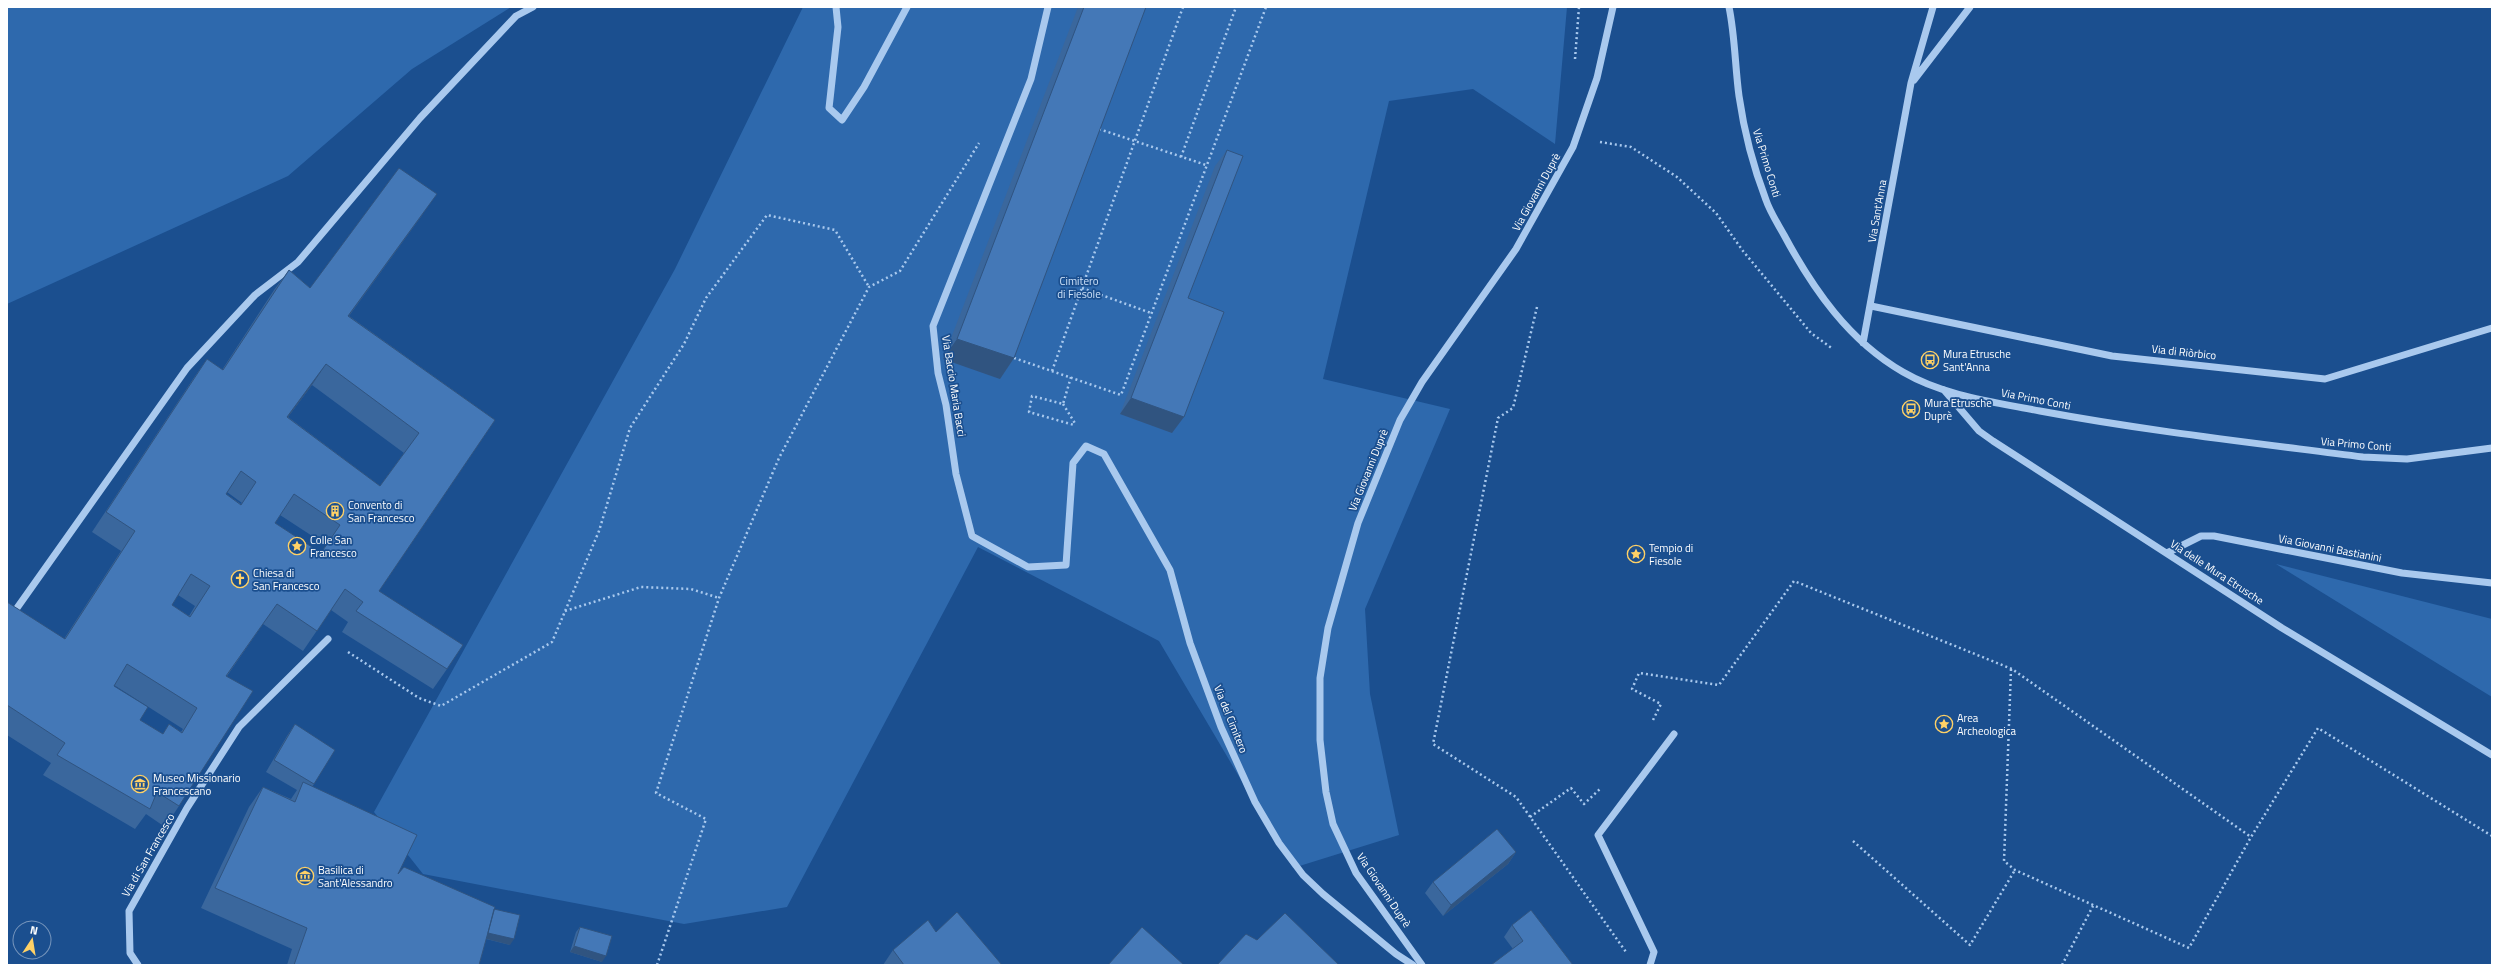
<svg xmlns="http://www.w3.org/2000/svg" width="2499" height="972" viewBox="0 0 2499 972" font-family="'Titillium Web',sans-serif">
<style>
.green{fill:#2e69ad}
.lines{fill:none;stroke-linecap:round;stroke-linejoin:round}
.path{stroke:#a9c9ee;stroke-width:2.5;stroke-dasharray:2 3;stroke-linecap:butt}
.minor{stroke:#a9c9ee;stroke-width:7}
.wall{fill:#3a679d;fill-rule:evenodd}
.shaded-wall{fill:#305480}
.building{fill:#4478b7;stroke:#305480;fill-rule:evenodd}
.labels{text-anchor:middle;stroke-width:3.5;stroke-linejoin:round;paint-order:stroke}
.street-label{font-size:11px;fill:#fff;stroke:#1b4f8f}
.park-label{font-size:11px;fill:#cfe3fa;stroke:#1b4f8f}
.poi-label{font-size:11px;fill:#fff;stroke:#1b4f8f;text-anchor:start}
</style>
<rect width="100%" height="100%" fill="#1b4f8f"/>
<!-- green -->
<path class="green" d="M 7,7 L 511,7 L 412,69 L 288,176 L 7,304 Z
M 803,7 L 1567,7 L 1555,144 L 1473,89 L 1389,101 L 1323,379 L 1450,409 L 1365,609 L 1370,694 L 1399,835 L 1293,868 L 1159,641 L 978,547 L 787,907 L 684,924 L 423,874 L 374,812 L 675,269 Z
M 2276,564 L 2492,619 L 2492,697 Z"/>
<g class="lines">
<!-- path -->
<path class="path" d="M 1575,59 L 1579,7
M 1099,129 L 1206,165
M 1600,142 L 1631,147 L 1677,177 L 1716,213 L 1743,251 L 1811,333 L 1833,349
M 1181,157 L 1236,7
M 1082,288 L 1151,313
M 1537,307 L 1513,408 L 1498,418 L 1433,744 L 1516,797 L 1626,952
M 1014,358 L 1121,395 L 1266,7
M 1052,371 L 1183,7
M 1071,377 L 1063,404 L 1032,396 L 1029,412 L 1074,425
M 1063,404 L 1076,425
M 565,611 L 641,587 L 691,589 L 719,598
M 348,652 L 419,698 L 441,706 L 552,642 L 599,531 L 630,428 L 684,344 L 706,298 L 767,215 L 835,230 L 869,287
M 2011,669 L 2004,861 L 2015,870 L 2189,948 L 2251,837 L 2318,728 L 2492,836
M 1653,720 L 1661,704 L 1632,689 L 1639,673 L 1719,685 L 1794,581 L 2012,669 L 2251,837
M 1530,817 L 1571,788 L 1584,804 L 1601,788
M 1853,841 L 1970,945 L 2015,870
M 657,965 L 706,819 L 656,793 L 719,598 L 779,458 L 869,287 L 900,271 L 979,143
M 2062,965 L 2093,906"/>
<!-- minor -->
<path class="minor" d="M 836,7 L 838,27 L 829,108 L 842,120 L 864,87 L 907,7
M 1048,7 L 1031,79 L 933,326 L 938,373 L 946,405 L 956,474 L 972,536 L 1028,567 L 1066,565 L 1073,463 L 1086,446 L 1104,454 L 1170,570 L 1190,643 L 1221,727 L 1255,802 L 1279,843 L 1303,875 L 1323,894 L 1396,954 L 1413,965
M 1729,7 C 1735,36 1735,66 1739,96 C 1744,131 1753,166 1766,200 C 1770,212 1778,224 1784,235 C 1813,289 1849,341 1903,372 C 1944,396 1994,402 2040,411 C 2147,431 2255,443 2363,457 L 2407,459 L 2492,448
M 1914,80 L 1970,7
M 1871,306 L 2112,356 L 2325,379 L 2492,328
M 1863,343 L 1911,83 L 1933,7
M 1944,390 L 1979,431 L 1993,441 L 2282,628 L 2492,755
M 2167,553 L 2201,536 L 2214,536 L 2402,573 L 2492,583
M 17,608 L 187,368 L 255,295 L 298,262 L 420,118 L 516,16 L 533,7
M 138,965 L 130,953 L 129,911 L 187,808 L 239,727 L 328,639
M 1422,965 L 1356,873 L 1333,824 L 1326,792 L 1320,740 L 1320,678 L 1328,628 L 1358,523 L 1400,420 L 1422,382 L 1516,249 L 1573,147 L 1597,78 L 1613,7
M 1650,965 L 1654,952 L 1598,835 L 1674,734"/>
</g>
<!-- wall -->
<path class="wall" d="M 1078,7 L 1146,7 L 1014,358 L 1000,379 L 943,359 Z
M 1227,150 L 1188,298 L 1172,433 L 1120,414 L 1215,166 Z
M 423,214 L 349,316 L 495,420 L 379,591 L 447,669 L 433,689 L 342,632 L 348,622 L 331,610 L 303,651 L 263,624 L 227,676 L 179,806 L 165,827 L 146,814 L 135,829 L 43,775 L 51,763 L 7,735 L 7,602 L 64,639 L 121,551 L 92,532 L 193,379 L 207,359 L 222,370 L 274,290 L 289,270 L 310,288 ZM 312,385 L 404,453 L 380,486 L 288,417 ZM 227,492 L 242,503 L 241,504 L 226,494 ZM 280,515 L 326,545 L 321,553 L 275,523 ZM 178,595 L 195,606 L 189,616 L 172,605 ZM 114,685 L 183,729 L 181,732 L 169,724 L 163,734 L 140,720 L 114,686 Z
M 295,724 L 314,784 L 312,787 L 398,874 L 494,909 L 510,945 L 486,939 L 479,965 L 287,965 L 292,949 L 201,908 L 249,807 L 263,787 L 291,799 L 297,790 L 266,772 L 287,736 Z
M 1516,852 L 1508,864 L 1443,916 L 1425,893 L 1433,882 Z
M 1512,925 L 1573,965 L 1513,949 L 1504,937 Z
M 580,927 L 602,962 L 570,952 L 576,932 Z
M 936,932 L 1002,965 L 883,965 L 893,950 Z"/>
<!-- shaded-wall -->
<path class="shaded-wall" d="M 437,194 L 423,214 L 334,336 L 348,316 Z
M 957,339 L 1014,358 L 1000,379 L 943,359 Z
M 326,364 L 312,385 L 273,437 L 287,417 Z
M 1131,398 L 1184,417 L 1172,433 L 1120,414 Z
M 1516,852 L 1508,864 L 1443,916 L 1451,905 Z
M 484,932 L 514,939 L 510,945 L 479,937 Z
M 574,946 L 606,956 L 602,962 L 570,952 Z"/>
<!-- building -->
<path class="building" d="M 1084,7 L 1146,7 L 1014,358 L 957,339 Z
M 1227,150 L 1243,156 L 1188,298 L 1224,312 L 1184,417 L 1131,398 Z
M 399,168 L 437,194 L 348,316 L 495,420 L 379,591 L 463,645 L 447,669 L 356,611 L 363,602 L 345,589 L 317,631 L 277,604 L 226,676 L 253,691 L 179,806 L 157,792 L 150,809 L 57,755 L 65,743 L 7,705 L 7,602 L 65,639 L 135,531 L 106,512 L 207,359 L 223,370 L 289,270 L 310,288 ZM 326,364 L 419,433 L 380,486 L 287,417 ZM 241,471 L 256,482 L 241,505 L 226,494 ZM 294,494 L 340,525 L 321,553 L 275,523 ZM 191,574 L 210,586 L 190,617 L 172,605 ZM 127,664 L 197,708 L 182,733 L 169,724 L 163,734 L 140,720 L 148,707 L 114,686 Z
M 295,724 L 335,750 L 314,784 L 274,760 Z
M 303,782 L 417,835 L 398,874 L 404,867 L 495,907 L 479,965 L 294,965 L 307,928 L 215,888 L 263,787 L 295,802 Z
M 1497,829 L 1516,852 L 1451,905 L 1433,882 Z
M 494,909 L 520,915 L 514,939 L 488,933 Z
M 1531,910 L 1573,965 L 1491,965 L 1523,941 L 1512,925 Z
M 957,912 L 1002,965 L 904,965 L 893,950 L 928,920 L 936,932 Z
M 1285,913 L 1339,965 L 1217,965 L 1246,934 L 1257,940 Z
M 580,927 L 612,936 L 606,956 L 574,946 Z
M 1142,927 L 1184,965 L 1108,965 Z"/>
<!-- icons -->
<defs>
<symbol id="bus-ring" viewBox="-11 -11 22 22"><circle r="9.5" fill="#1b4f8f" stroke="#ffd166" stroke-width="1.5"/><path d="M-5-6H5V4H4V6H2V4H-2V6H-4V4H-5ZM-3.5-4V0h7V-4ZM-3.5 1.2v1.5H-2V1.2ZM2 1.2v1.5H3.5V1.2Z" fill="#ffd166"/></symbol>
<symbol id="building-ring" viewBox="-11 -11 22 22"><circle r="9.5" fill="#1b4f8f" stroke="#ffd166" stroke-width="1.5"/><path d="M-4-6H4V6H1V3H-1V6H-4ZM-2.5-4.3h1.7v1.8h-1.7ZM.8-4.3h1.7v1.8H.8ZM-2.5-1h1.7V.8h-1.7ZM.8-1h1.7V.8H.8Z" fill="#ffd166"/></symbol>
<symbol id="sight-ring" viewBox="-11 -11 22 22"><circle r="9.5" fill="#1b4f8f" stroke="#ffd166" stroke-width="1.5"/><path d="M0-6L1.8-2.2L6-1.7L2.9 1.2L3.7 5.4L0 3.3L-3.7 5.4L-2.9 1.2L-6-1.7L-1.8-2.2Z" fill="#ffd166"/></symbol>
<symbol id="church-ring" viewBox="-11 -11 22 22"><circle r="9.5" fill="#1b4f8f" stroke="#ffd166" stroke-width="1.5"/><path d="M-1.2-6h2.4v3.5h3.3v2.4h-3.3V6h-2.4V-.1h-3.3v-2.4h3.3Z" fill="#ffd166"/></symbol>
<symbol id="museum-ring" viewBox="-11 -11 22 22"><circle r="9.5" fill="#1b4f8f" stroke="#ffd166" stroke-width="1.5"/><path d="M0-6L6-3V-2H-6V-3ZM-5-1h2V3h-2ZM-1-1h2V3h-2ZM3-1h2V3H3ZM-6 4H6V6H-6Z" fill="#ffd166"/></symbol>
</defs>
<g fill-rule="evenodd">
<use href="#bus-ring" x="1920" y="350" width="20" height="20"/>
<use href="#bus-ring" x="1901" y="399" width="20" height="20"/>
<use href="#building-ring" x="325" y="501" width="20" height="20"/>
<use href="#sight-ring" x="287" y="536" width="20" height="20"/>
<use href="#sight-ring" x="1626" y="544" width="20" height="20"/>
<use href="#church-ring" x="230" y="569" width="20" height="20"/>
<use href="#sight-ring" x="1934" y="714" width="20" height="20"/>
<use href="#museum-ring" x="130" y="774" width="20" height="20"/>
<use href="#museum-ring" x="295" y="866" width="20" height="20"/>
</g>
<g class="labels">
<!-- street labels -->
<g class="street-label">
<text transform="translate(1767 163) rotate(73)" y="4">Via Primo Conti</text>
<text transform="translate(1536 192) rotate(-61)" y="4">Via Giovanni Duprè</text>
<text transform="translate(1877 211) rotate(-80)" y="4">Via Sant'Anna</text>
<text transform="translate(2184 352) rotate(6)" y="4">Via di Riòrbico</text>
<text transform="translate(954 386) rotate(81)" y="4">Via Baccio Maria Bacci</text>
<text transform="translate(2036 399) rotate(11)" y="4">Via Primo Conti</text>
<text transform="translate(2356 444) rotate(5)" y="4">Via Primo Conti</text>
<text transform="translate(1368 470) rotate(-68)" y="4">Via Giovanni Duprè</text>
<text transform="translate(2330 548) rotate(11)" y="4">Via Giovanni Bastianini</text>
<text transform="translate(2217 572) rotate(33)" y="4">Via delle Mura Etrusche</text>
<text transform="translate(1231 719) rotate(68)" y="4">Via del Cimitero</text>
<text transform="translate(148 855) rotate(-60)" y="4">Via di San Francesco</text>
<text transform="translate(1384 890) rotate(56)" y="4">Via Giovanni Duprè</text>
</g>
<!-- park labels -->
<g class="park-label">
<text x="1079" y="285">Cimitero<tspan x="1079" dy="13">di Fiesole</tspan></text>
</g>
<!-- poi labels -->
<g class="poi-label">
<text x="1943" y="358">Mura Etrusche<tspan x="1943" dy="13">Sant'Anna</tspan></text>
<text x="1924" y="407">Mura Etrusche<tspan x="1924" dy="13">Duprè</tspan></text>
<text x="348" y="509">Convento di<tspan x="348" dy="13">San Francesco</tspan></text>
<text x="310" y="544">Colle San<tspan x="310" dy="13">Francesco</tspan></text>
<text x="1649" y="552">Tempio di<tspan x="1649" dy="13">Fiesole</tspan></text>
<text x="253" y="577">Chiesa di<tspan x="253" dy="13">San Francesco</tspan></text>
<text x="1957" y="722">Area<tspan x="1957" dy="13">Archeologica</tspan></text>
<text x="153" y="782">Museo Missionario<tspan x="153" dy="13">Francescano</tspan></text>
<text x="318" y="874">Basilica di<tspan x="318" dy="13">Sant'Alessandro</tspan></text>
</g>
</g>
<!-- border -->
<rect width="2499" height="972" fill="none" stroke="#ffffff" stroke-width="16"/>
<!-- north arrow -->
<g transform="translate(32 940) rotate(12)"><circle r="19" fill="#1b4f8f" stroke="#7695bc"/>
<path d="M0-3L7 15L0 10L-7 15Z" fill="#ffd166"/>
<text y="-6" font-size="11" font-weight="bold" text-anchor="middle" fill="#ffffff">N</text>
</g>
</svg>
